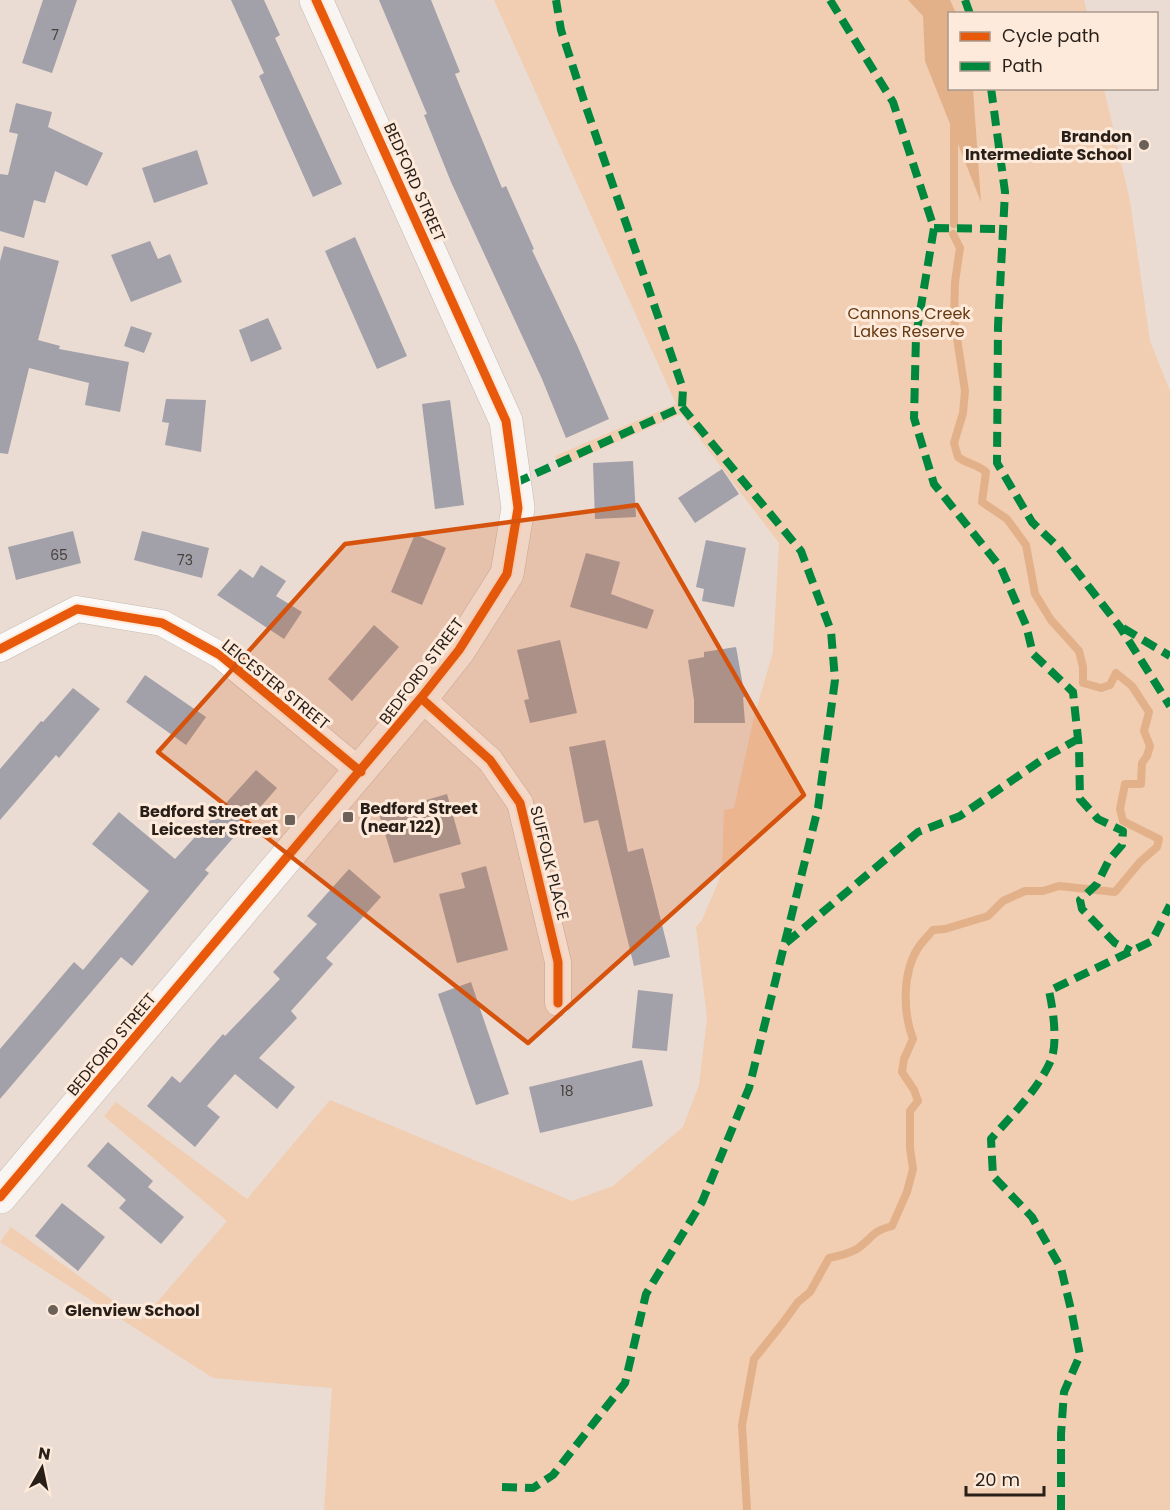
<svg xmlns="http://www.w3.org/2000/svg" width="1170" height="1510" viewBox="0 0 1170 1510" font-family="Poppins,sans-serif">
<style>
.green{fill:#f1cdb1}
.water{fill:#e3b189}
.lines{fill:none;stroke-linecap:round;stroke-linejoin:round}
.stream{stroke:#e3b189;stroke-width:8}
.building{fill:#a2a0a8}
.street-casing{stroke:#c4b9b1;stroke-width:27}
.secondary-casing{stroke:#c4b9b1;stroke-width:34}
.street{stroke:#fcfaf8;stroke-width:26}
.secondary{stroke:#f8f5f2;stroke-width:33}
.quiet{stroke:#00873e;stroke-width:8;stroke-dasharray:15 8;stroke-linecap:butt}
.cycleway-casing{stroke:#feeadb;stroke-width:13}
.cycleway{stroke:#e8590c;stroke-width:9}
.marked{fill:#d5530d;fill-opacity:0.2;stroke:#d5530d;stroke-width:4.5;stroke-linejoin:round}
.poi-dot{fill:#6c6159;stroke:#feeadb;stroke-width:2}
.labels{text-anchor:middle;stroke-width:6;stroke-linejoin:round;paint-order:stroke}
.number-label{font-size:14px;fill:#463f3c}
.poi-label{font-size:16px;font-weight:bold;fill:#281f18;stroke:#feeadb;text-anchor:end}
.street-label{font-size:16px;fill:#281f18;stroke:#feeadb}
.park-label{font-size:16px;fill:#663a12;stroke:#feeadb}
</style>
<rect width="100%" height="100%" fill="#eadcd3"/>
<!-- green -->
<path class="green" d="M 494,0 L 1084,0 L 1087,13 L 950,14 L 950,88 L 1104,89 L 1130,201 L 1150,341 L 1170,391 L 1170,1510 L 324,1510 L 332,1388 L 213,1378 L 0,1242 L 11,1227 L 141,1321 L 227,1221 L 104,1116 L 116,1102 L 247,1199 L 330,1100 L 572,1201 L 613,1186 L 683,1127 L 699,1085 L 707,1018 L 696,927 L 702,920 L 722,873 L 724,810 L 734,808 L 754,717 L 773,652 L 779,543 L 681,414 L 560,467 L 555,456 L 676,404 Z"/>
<!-- water -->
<path class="water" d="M 908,0 L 950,0 L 956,13 L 950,14 L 950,88 L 973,89 L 981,202 L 925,61 L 923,16 Z"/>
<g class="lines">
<!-- stream -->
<path class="stream" d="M 954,127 L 954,224
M 747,1510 L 742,1425 L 754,1359 L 782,1324 L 798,1302 L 810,1292 L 829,1258 C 839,1256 848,1254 857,1249 C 873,1238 870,1232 892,1226 L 907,1192 L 913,1169 L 910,1148 L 910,1111 L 918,1101 L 914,1090 L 902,1072 L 904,1059 L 913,1039 C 903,1013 902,973 918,948 C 922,942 928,936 933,930 L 945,929 L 988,916 L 1003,901 L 1025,891 L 1043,891 L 1059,886 L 1115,892 L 1140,862 L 1157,847 L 1159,839 L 1123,821 L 1120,809 L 1125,784 L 1141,784 L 1142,763 L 1147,756 L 1150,746 L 1144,731 L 1149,712 L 1132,686 L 1116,673 L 1110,685 L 1101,688 L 1083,683 L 1083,667 L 1079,651 L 1051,620 L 1035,594 L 1026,545 L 1007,519 L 982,502 L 986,472 C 977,464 967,464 958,457 L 954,443 L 963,413 L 965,391 L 954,318 L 955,282 L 960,248 L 953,234"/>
</g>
<!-- building -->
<path class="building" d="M 43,0 L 77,0 L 52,73 L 22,63 Z
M 231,0 L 264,0 L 280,35 L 275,38 L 342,184 L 313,197 L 259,76 L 264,73 Z
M 379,0 L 431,0 L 460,72 L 455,74 L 502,188 L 506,186 L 534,249 L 532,250 L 577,345 L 609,419 L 566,438 L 542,379 L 451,182 L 424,115 L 427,114 Z
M 16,103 L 52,112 L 48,127 L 103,153 L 87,186 L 55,171 L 45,203 L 34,200 L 24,238 L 0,231 L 0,174 L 8,175 L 18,134 L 9,132 Z
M 197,150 L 208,184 L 154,203 L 142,168 Z
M 355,237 L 407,356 L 377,369 L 325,251 Z
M 150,241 L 158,259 L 170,254 L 182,282 L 131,302 L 111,255 Z
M 4,246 L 59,261 L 38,340 L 60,346 L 59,349 L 129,362 L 120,412 L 85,405 L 89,383 L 29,368 L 8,454 L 0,453 L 0,261 Z
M 268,318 L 282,349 L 251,362 L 239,330 Z
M 131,326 L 152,333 L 144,353 L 124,346 Z
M 166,399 L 206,400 L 201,452 L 165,445 L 169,423 L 162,422 Z
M 450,400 L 464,505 L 435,509 L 422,404 Z
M 633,461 L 636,517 L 595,519 L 593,463 Z
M 722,469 L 739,494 L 695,523 L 678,498 Z
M 73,531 L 81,563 L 16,580 L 8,547 Z
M 142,531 L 209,548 L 202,578 L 134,560 Z
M 415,534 L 446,548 L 422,605 L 391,592 Z
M 706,540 L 746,548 L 734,607 L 702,601 L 704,589 L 696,587 Z
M 586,553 L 620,562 L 611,594 L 654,610 L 647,629 L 570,607 Z
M 261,565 L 286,581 L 276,596 L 302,612 L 284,639 L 217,595 L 240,569 L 253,578 Z
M 374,625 L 399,647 L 352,701 L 328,679 Z
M 560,640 L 577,713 L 530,723 L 524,700 L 529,699 L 517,650 Z
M 736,647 L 745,697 L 743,697 L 745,723 L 694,723 L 694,700 L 688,660 L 704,657 L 704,652 Z
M 145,675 L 206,717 L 186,745 L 126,702 Z
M 73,688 L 100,709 L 59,758 L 56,755 L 0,820 L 0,769 L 41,721 L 43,722 Z
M 605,740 L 628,852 L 643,848 L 670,957 L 634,966 L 598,820 L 584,823 L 569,747 Z
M 256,770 L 277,788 L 205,870 L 209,873 L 132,966 L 121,957 L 0,1099 L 0,1049 L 74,962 L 83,970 L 149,891 L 92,844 L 119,812 L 175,859 Z
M 447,794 L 461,844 L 394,863 L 379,814 Z
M 486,866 L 508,950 L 457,963 L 439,894 L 465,888 L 461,873 Z
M 349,869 L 381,897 L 326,958 L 333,964 L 291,1011 L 297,1018 L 259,1058 L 295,1087 L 277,1109 L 235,1074 L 207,1106 L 220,1117 L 195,1147 L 147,1106 L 172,1076 L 180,1083 L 223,1034 L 225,1036 L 280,979 L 273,972 L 317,924 L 307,916 Z
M 471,982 L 509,1094 L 476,1105 L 438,994 Z
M 638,990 L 673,994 L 667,1051 L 632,1048 Z
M 642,1060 L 653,1106 L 540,1133 L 529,1087 Z
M 108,1142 L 153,1181 L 148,1187 L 184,1217 L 161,1244 L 119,1208 L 126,1200 L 87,1166 Z
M 62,1203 L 105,1237 L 78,1271 L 35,1236 Z"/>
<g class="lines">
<defs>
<path id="street" d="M 0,649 L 77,609 L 162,623 L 220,655 L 361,772
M 421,698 L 490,760 L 520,803 L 558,962 L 558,1003"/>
<path id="secondary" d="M 0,1197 L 421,698 L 459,650 L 507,574 L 518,508 L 506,421 L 316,0"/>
</defs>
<!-- street casing -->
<use href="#street" class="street-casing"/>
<!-- secondary casing -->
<use href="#secondary" class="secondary-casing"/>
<!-- street -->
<use href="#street" class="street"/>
<!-- secondary -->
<use href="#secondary" class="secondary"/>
<!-- quiet -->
<path class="quiet" d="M 830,0 L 893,102 L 934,228 L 916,336 L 914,418 L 934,484 L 1001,568 L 1026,625 L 1033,654 L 1073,692 L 1079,748 L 1080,799 L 1098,819 L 1123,831 L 1122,845 L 1109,860 L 1097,884 L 1080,900 L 1082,909 L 1115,943 L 1131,951
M 965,0 L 970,14
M 991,88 L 1005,192 L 998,326 L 997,463 L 1032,522 L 1058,547 L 1120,627 L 1170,706
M 934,228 L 1003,229
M 515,483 L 682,407 L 683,389 L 586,107 L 561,30 L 556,0
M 1123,628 L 1170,656
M 786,943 L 918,832 L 960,816 L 1046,757 L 1078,739
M 502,1487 L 533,1488 L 553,1475 L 625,1383 L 646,1294 L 702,1202 L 749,1088 L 818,808 L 835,680 L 831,631 L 801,551 L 682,407
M 1061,1510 L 1061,1434 L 1064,1392 L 1080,1355 L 1072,1314 L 1061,1268 L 1032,1217 L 993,1176 L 991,1139 C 1012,1115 1038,1090 1051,1060 C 1058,1043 1053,1008 1049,991 L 1152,941 L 1170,905"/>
<defs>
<path id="cycleway" d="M 0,649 L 77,609 L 162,623 L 220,655 L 361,772
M 421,698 L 490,760 L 520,803 L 558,962 L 558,1003
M 0,1197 L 421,698 L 459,650 L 507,574 L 518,508 L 506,421 L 316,0"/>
</defs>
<!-- cycleway casing -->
<use href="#cycleway" class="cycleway-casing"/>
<!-- cycleway -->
<use href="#cycleway" class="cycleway"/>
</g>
<!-- marked area -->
<path class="marked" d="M 637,505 L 804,795 L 528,1043 L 158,752 L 345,544 Z"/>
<!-- markers -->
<g class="poi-dot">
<circle cx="1144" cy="145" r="6"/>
<rect x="342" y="811" width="12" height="12" rx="3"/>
<rect x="284" y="814" width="12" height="12" rx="3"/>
<circle cx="53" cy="1310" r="6"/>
</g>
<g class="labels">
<!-- number labels -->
<g class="number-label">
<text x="55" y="40">7</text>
<text x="59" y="560">65</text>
<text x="185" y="565">73</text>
<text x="567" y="1096">18</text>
</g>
<!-- poi labels -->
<g class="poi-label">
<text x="1132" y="142">Brandon<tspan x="1132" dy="18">Intermediate School</tspan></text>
<text x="360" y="814" text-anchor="start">Bedford Street<tspan x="360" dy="18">(near 122)</tspan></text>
<text x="278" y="817">Bedford Street at<tspan x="278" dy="18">Leicester Street</tspan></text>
<text x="65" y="1316" text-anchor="start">Glenview School</text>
</g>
<!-- street labels -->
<g class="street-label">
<text transform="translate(415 182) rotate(66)" y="6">BEDFORD STREET</text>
<text transform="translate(421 671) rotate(-53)" y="6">BEDFORD STREET</text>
<text transform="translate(276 684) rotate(39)" y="6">LEICESTER STREET</text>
<text transform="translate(550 863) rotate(76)" y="6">SUFFOLK PLACE</text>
<text transform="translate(111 1044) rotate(-50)" y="6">BEDFORD STREET</text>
</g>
<!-- park labels -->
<g class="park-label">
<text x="909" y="319">Cannons Creek<tspan x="909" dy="18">Lakes Reserve</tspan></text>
</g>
</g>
<!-- legend -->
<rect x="948" y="12" width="210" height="78" fill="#feeadb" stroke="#a8998d" stroke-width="1.5"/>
<rect x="960" y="32" width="30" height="9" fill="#e8590c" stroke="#a8998d" stroke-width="1.5"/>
<text x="1002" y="42" font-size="18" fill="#281f18">Cycle path</text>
<rect x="960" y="62" width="30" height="9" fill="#00873e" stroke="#a8998d" stroke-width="1.5"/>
<text x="1002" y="72" font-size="18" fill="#281f18">Path</text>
<!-- north arrow -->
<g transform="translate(42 1468) rotate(9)" stroke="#feeadb" stroke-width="4.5" paint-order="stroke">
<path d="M0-4.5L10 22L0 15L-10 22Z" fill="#281f18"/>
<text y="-9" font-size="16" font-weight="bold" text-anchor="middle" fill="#281f18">N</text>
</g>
<!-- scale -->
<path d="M966 1486v9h78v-9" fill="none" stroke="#281f18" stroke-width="3"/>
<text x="975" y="1486" font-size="18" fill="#281f18" stroke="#feeadb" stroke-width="4.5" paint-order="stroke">20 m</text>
</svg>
